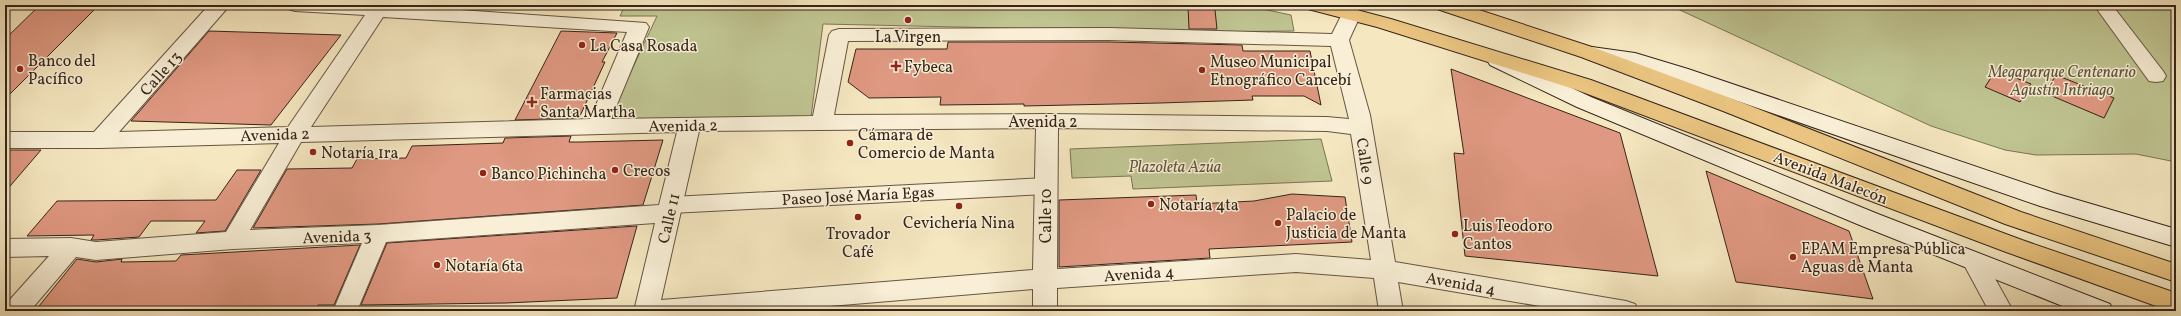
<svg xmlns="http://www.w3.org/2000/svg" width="2181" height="316" viewBox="0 0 2181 316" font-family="Vollkorn,serif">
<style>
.green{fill:#bfc491;stroke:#7a7455}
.building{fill:#df9881;stroke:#352419}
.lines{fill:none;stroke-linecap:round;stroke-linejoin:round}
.pedestrian-casing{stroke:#655543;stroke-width:2}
.minor-casing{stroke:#655543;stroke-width:2}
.tertiary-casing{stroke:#655543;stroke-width:2}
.secondary-casing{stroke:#352419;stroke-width:2}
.primary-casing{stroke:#352419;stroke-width:2}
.pedestrian{fill:#f8efd6;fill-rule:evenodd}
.minor{fill:#f8efd6;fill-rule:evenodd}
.tertiary{fill:#f8efd6;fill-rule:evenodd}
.secondary{fill:#f8efd6;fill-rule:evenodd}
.primary{fill:#eac480;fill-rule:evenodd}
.poi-dot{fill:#8f2418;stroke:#f8efd6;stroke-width:1.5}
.labels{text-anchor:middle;stroke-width:3;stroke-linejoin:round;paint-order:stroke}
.poi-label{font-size:16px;fill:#352419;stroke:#f8efd6;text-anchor:start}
.park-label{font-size:16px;font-style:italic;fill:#5e543d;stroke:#f8efd6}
.street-label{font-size:16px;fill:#352419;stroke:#f8efd6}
</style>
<rect width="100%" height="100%" fill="#f5e7c0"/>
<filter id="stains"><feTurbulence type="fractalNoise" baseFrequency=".005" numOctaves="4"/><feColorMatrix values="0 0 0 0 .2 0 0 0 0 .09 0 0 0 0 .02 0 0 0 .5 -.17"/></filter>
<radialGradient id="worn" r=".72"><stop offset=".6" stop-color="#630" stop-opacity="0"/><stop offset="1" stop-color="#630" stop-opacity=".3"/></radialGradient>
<!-- green -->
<path class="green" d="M 625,5 L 1244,5 L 1291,15 L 1294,31 L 1182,32 L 823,24 L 811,117 L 608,121 L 657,16 L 620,16 Z
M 1669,5 L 2176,5 L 2176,162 L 2136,154 L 2036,155 L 2005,150 L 1931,126 Z
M 1321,139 L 1332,181 L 1133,189 L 1131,176 L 1072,178 L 1070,149 Z"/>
<!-- building -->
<path class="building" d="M 40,5 L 99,5 L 5,99 L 5,39 Z
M 1204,6 L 1215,10 L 1217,29 L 1189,29 L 1188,7 Z
M 209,31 L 341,35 L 271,125 L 131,121 Z
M 561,31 L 617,33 L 602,62 L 605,62 L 579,118 L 515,120 Z
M 948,42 L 1109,42 L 1242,45 L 1243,51 L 1310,51 L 1321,105 L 1304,96 L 1252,96 L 1253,100 L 1160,103 L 1024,106 L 1024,104 L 940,105 L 941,97 L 869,98 L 848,82 L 856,49 L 947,49 Z
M 1451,69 L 1620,133 L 1658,276 L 1465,256 L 1454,153 L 1464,154 Z
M 1996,70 L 2031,84 L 2020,102 L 1985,87 Z
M 2056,75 L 2114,98 L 2104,118 L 2045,93 Z
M 571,136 L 569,142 L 581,142 L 663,140 L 643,205 L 378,224 L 253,228 L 287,169 L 352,168 L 357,159 L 406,158 L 412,146 L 503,143 L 505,138 Z
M 5,150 L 41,150 L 5,192 Z
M 237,170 L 261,170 L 225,231 L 196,233 L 205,221 L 151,221 L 139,237 L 96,240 L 91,240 L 94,235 L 27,236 L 57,201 L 216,200 Z
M 1706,171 L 1849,231 L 1873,299 L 1736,282 Z
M 1292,194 L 1345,197 L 1352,242 L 1209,249 L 1210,258 L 1059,267 L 1059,200 L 1196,195 L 1197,204 L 1254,201 Z
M 637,226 L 617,298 L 506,303 L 361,305 L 387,243 Z
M 360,245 L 334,305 L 318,305 L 314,311 L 35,311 L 77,259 L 96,262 L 122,259 L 121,262 L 176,261 L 181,255 Z"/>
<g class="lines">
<defs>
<path id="pedestrian" d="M 2094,5 L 2112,5 L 2163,71 L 2166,76 L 2163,81 L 2156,82 L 2149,81 Z
M 1046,178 L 1054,181 L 1057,186 L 1054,191 L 1046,194 L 671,213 L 663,211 L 660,205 L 663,199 L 671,197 Z"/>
<path id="minor" d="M 209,5 L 230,5 L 119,132 L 288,127 L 365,15 L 295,11 L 288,9 L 285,5 L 389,5 L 646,23 L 649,27 L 611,119 L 813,116 L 829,35 L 832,31 L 839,29 L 1109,28 L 1332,34 L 1344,10 L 1351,8 L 1358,10 L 1361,14 L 1349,40 L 1370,115 L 1395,262 L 1626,301 L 1635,304 L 1638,311 L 1569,311 L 1398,282 L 1403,311 L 1379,311 L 1374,278 L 1296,272 L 1057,288 L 1057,311 L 1033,311 L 1033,289 L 770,311 L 634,311 L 655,223 L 386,242 L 357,311 L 333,311 L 362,243 L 233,249 L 96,260 L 76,257 L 30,311 L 5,311 L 6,304 L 49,256 L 5,257 L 5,239 L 71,238 L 96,242 L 226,232 L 279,143 L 100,148 L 5,148 L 5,132 L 94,132 ZM 383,17 L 627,32 L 590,119 L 311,127 ZM 1109,40 L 1331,46 L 1349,119 L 1327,117 L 1047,114 L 834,115 L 848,41 ZM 1036,128 L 1033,270 L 661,300 L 699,131 ZM 1058,128 L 1327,131 L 1351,134 L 1371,260 L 1296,254 L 1057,269 ZM 677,132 L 659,205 L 378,225 L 250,230 L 301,142 Z"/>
<path id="tertiary" d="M 1974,252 L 1982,255 L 2013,311 L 1989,311 L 1962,261 L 1966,255 Z"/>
<path id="secondary" d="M 1592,47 L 1635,53 L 1688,69 L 2054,193 L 2176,229 L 2176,247 L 2040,206 L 1674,79 L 1633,66 L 1585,58 L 1582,53 L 1585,48 Z
M 1497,53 L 1591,97 L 1878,214 L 2110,304 L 2113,311 L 2075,311 L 1862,226 L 1577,107 L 1490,65 L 1487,60 L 1490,55 Z"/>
<path id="primary" d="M 1305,5 L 1338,5 L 1391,19 L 1591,80 L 2022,240 L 2176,293 L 2176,311 L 2167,310 L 2006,252 L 1577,90 L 1377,27 L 1308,9 Z
M 1434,5 L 1464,5 L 1595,48 L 1738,101 L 2021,212 L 2176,264 L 2176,282 L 2005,224 L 1723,111 L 1581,57 L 1437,9 Z"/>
</defs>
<!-- pedestrian casing -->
<use href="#pedestrian" class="pedestrian-casing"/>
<!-- minor casing -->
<use href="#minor" class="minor-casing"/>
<!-- tertiary casing -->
<use href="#tertiary" class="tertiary-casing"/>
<!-- secondary casing -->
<use href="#secondary" class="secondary-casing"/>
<!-- primary casing -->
<use href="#primary" class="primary-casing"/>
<!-- pedestrian -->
<use href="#pedestrian" class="pedestrian"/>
<!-- minor -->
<use href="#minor" class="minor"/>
<!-- tertiary -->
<use href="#tertiary" class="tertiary"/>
<!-- secondary -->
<use href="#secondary" class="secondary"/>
<!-- primary -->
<use href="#primary" class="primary"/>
</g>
<!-- markers -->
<g class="poi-dot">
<circle cx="908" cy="20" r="4"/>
<circle cx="582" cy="45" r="4"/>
<path d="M894 60h4v4h4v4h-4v4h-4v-4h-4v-4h4z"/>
<circle cx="20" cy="69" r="4"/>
<circle cx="1202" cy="70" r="4"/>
<path d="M530 96h4v4h4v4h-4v4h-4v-4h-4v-4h4z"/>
<circle cx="850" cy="143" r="4"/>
<circle cx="313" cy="152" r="4"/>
<circle cx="615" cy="170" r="4"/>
<circle cx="483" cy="173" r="4"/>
<circle cx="1151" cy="204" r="4"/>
<circle cx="959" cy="206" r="4"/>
<circle cx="858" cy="217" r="4"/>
<circle cx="1278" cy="223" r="4"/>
<circle cx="1455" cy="234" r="4"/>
<circle cx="1793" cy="257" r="4"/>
<circle cx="437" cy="265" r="4"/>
</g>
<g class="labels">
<!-- poi labels -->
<g class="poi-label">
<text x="908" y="42" text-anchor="middle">La Virgen</text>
<text x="590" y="51">La Casa Rosada</text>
<text x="28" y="66">Banco del<tspan x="28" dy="18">Pacífico</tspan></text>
<text x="1210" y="67">Museo Municipal<tspan x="1210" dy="18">Etnográfico Cancebí</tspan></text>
<text x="904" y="72">Fybeca</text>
<text x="540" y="99">Farmacias<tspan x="540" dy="18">Santa Martha</tspan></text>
<text x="858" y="140">Cámara de<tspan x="858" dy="18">Comercio de Manta</tspan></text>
<text x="321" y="158">Notaría 1ra</text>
<text x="623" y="176">Crecos</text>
<text x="491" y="179">Banco Pichincha</text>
<text x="1159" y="210">Notaría 4ta</text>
<text x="1286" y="220">Palacio de<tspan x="1286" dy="18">Justicia de Manta</tspan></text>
<text x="959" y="228" text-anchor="middle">Cevichería Nina</text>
<text x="1463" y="231">Luis Teodoro<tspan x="1463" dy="18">Cantos</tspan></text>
<text x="858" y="239" text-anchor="middle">Trovador<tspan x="858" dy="18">Café</tspan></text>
<text x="1801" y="254">EPAM Empresa Pública<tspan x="1801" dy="18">Aguas de Manta</tspan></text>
<text x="445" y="271">Notaría 6ta</text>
</g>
<!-- park labels -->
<g class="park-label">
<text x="2062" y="77">Megaparque Centenario<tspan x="2062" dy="18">Agustín Intriago</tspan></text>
<text x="1175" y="172">Plazoleta Azúa</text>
</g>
<!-- street labels -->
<g class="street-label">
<text transform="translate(160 73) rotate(-48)" y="6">Calle 13</text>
<text x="1043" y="127">Avenida 2</text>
<text transform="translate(683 125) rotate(-1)" y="6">Avenida 2</text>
<text transform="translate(275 134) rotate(-2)" y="6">Avenida 2</text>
<text transform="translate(1366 161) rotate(81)" y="6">Calle 9</text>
<text transform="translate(1831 177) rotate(21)" y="6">Avenida Malecón</text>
<text transform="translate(858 195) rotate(-3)" y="6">Paseo José María Egas</text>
<text transform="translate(1045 216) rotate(-90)" y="6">Calle 10</text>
<text transform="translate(668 218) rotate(-77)" y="6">Calle 11</text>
<text transform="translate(337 236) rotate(-2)" y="6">Avenida 3</text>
<text transform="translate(1139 273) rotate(-4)" y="6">Avenida 4</text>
<text transform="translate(1461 283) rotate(10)" y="6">Avenida 4</text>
</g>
</g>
<!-- margin -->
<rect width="2181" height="316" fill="none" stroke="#f5e7c0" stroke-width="20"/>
<rect x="6" y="6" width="2169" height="304" fill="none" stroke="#352419" stroke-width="2"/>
<rect x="10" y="10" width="2161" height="296" fill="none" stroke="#352419"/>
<rect width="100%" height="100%" filter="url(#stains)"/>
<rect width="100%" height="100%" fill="url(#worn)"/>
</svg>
